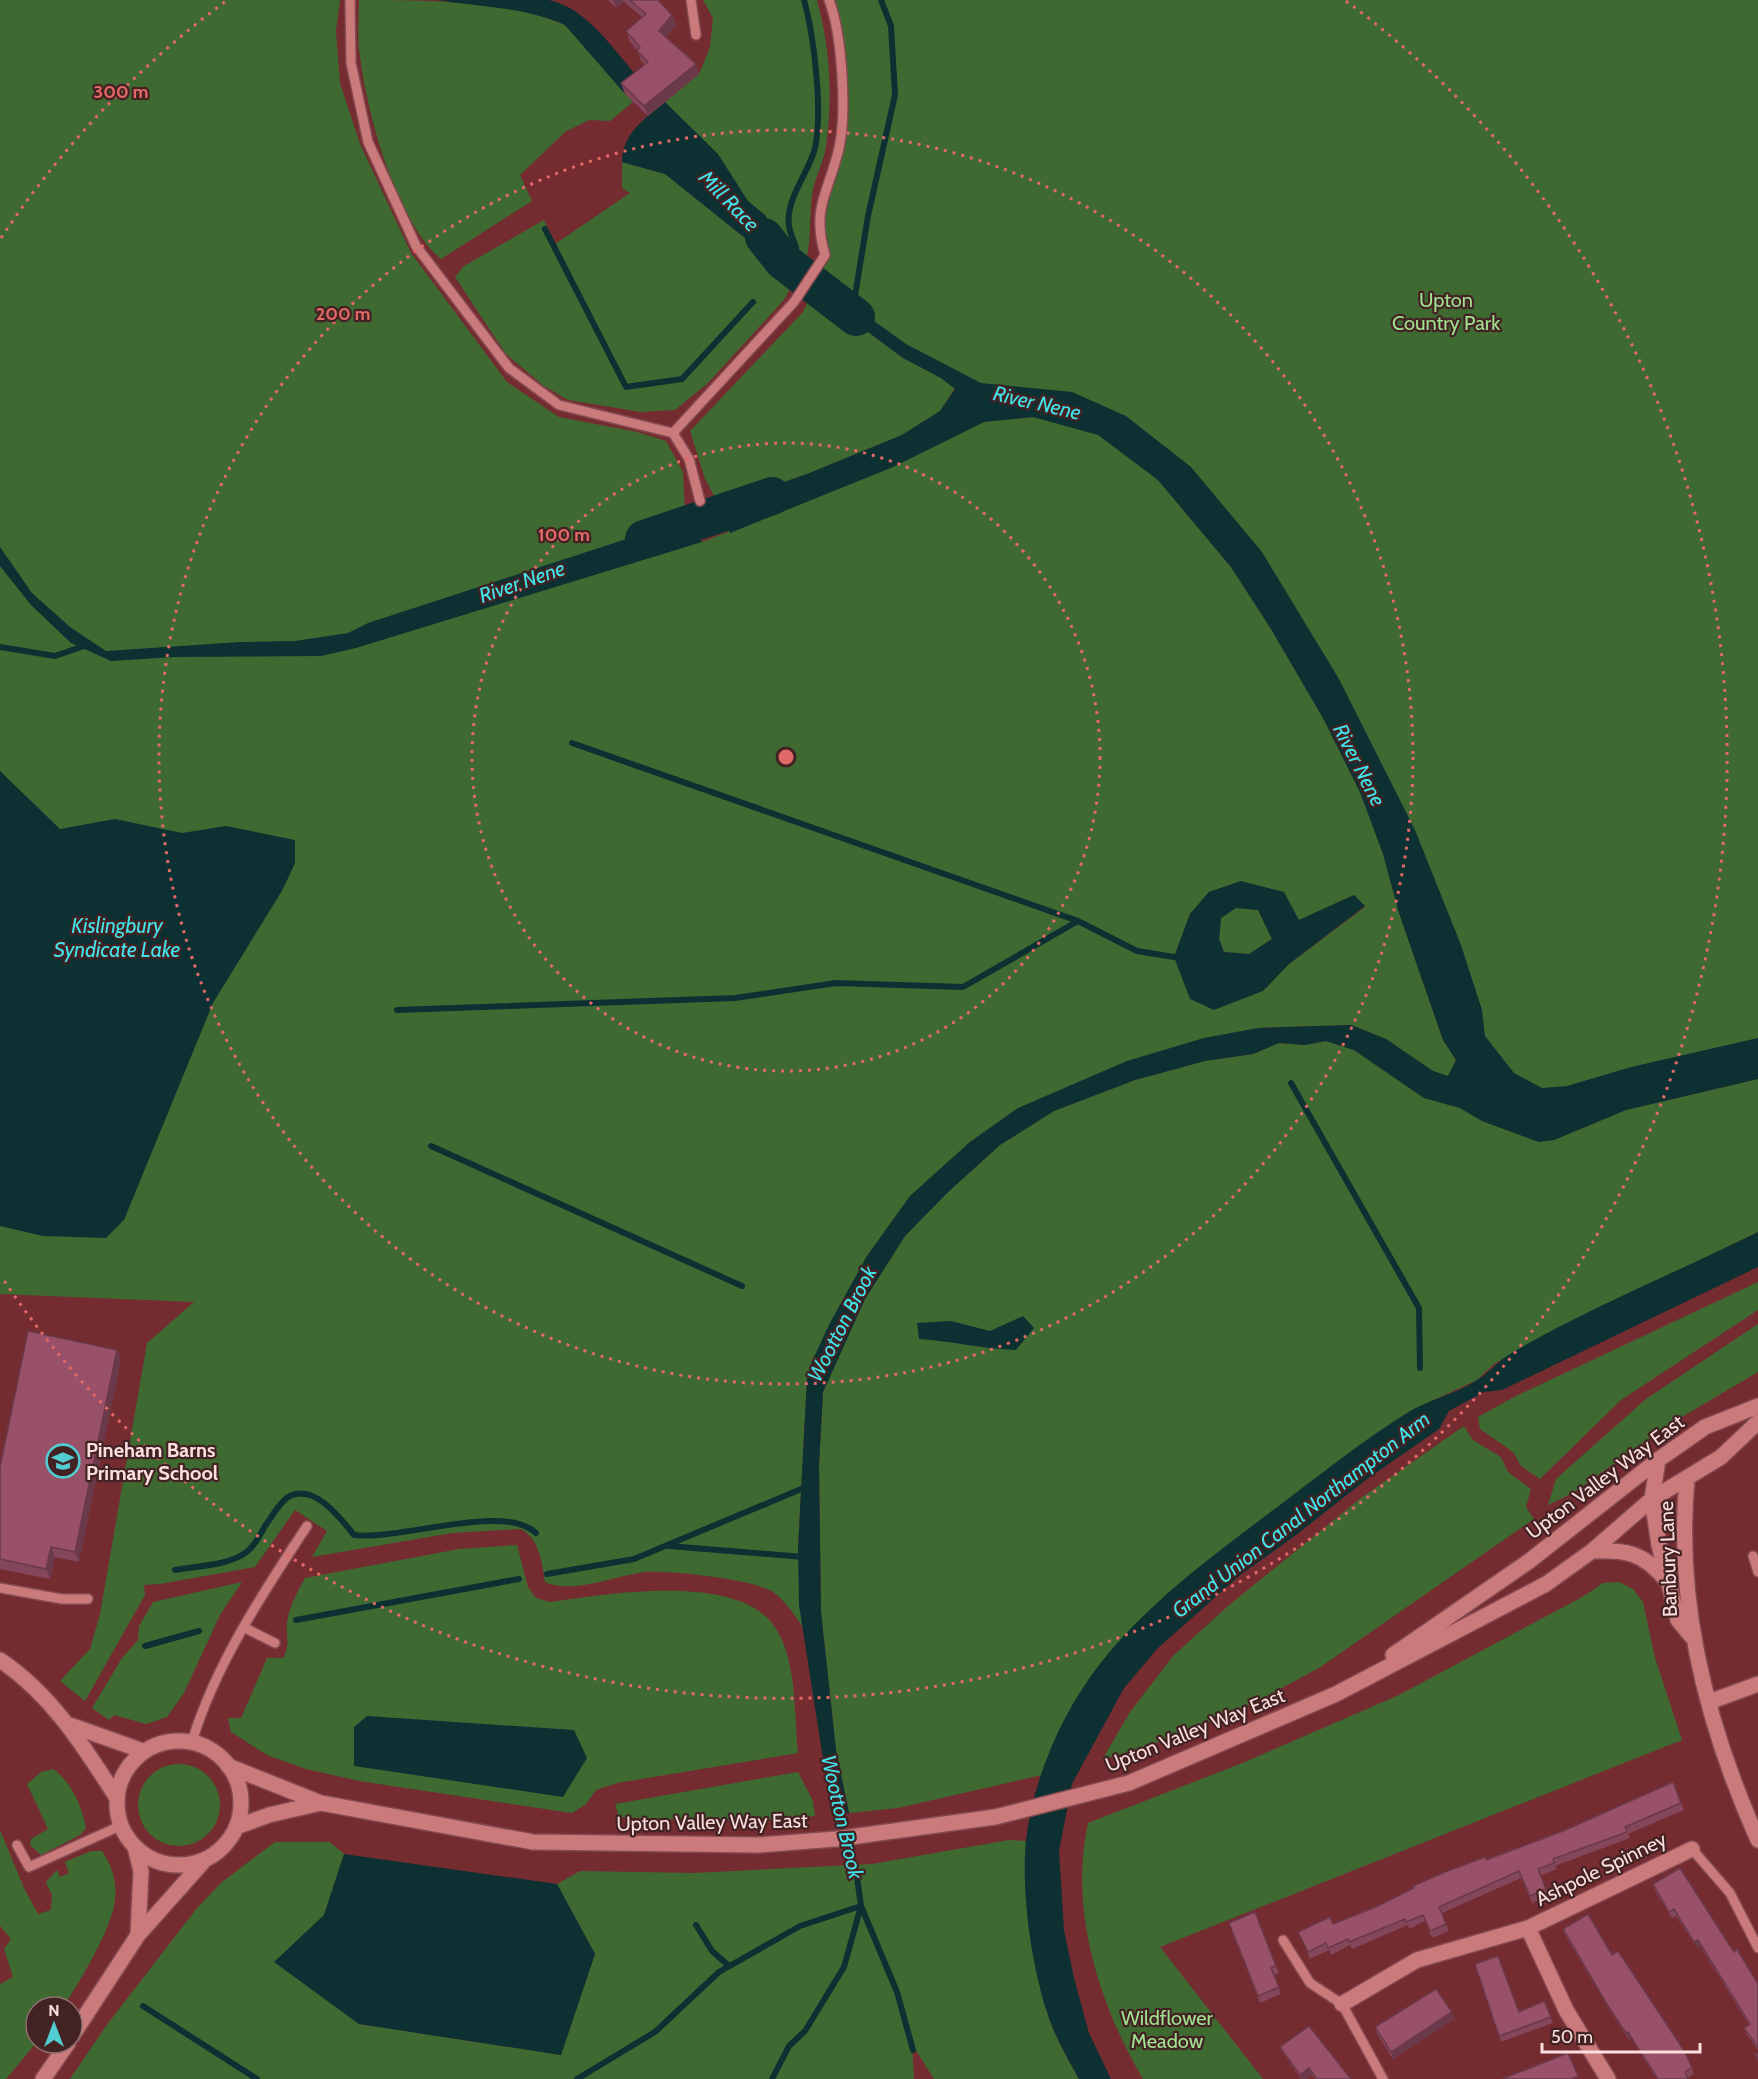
<svg xmlns="http://www.w3.org/2000/svg" width="1758" height="2079" viewBox="0 0 1758 2079" font-family="Cabin,sans-serif">
<style>
.green{fill:#3e6a32;fill-rule:evenodd}
.water{fill:#0d3032;fill-rule:evenodd}
.lines{fill:none;stroke-linecap:round;stroke-linejoin:round}
.stream{stroke:#0d3032;stroke-width:6}
.river{stroke:#0d3032;stroke-width:38}
.service-casing{stroke:#83494f;stroke-width:12}
.minor-casing{stroke:#83494f;stroke-width:18}
.tertiary-casing{stroke:#83494f;stroke-width:18}
.service{stroke:#cb7a7b;stroke-width:9}
.minor{stroke:#cb7a7b;stroke-width:15}
.tertiary{stroke:#cb7a7b;stroke-width:15}
.wall{fill:#83465a}
.shaded-wall{fill:#6a394a}
.building{fill:#985169;stroke:#6a394a;stroke-width:1.5}
.ring{fill:none;stroke:#e36868;stroke-width:3;stroke-dasharray:3 6}
.labels{text-anchor:middle;stroke-width:4.5;stroke-linejoin:round;paint-order:stroke}
.park-label{font-size:20px;fill:#a0e18e;stroke:#432223}
.poi-label{font-size:20px;font-weight:bold;fill:#fadfde;stroke:#432223;text-anchor:start}
.street-label{font-size:20px;fill:#fadfde;stroke:#432223}
.water-label{font-size:21px;font-style:italic;fill:#41e4ea;stroke:#432223}
.centre{fill:#e36868;stroke:#432223;stroke-width:3}
.ring-label{font-size:18px;text-anchor:middle;font-weight:bold;fill:#e36868;stroke:#432223;stroke-width:4.5;stroke-linejoin:round;paint-order:stroke}
</style>
<rect width="100%" height="100%" fill="#742c31"/>
<!-- green -->
<path class="green" d="M 0,0 L 340,0 L 336,31 L 340,83 L 360,144 L 411,253 L 507,382 L 559,417 L 637,432 L 666,441 L 683,472 L 685,510 L 702,542 L 893,467 L 984,422 L 1033,417 L 1098,434 L 1158,480 L 1231,567 L 1271,629 L 1323,718 L 1360,792 L 1383,854 L 1399,913 L 1443,1040 L 1456,1060 L 1448,1076 L 1433,1071 L 1386,1039 L 1351,1025 L 1258,1028 L 1018,1108 L 970,1142 L 910,1196 L 867,1256 L 830,1323 L 807,1379 L 798,1548 L 803,1627 C 794,1615 785,1600 773,1592 C 755,1579 668,1570 645,1572 C 618,1575 571,1595 545,1582 C 542,1562 539,1537 520,1529 L 452,1533 L 312,1557 L 327,1531 L 295,1510 L 255,1567 L 160,1584 L 144,1585 L 145,1595 L 85,1701 L 60,1681 L 90,1649 L 100,1614 L 147,1343 L 194,1302 L 0,1294 ZM 1241,881 L 1299,920 L 1354,895 L 1365,907 L 1289,964 L 1263,991 L 1174,957 L 1190,914 L 1209,892 Z
M 359,0 C 422,0 508,0 565,25 L 633,102 L 610,121 L 589,120 L 565,132 L 520,175 L 532,201 L 441,259 C 396,220 367,114 360,56 C 357,38 359,18 359,0 Z
M 703,0 L 817,0 C 830,47 833,97 826,146 C 824,163 814,178 812,195 C 809,219 812,244 804,268 L 783,246 L 765,215 L 748,201 L 665,102 L 699,74 L 710,47 L 713,18 Z
M 829,0 L 1758,0 L 1758,1057 L 1630,1085 L 1493,1095 L 1399,844 L 1238,549 L 1080,408 L 980,390 L 903,352 L 808,280 L 825,255 L 819,233 L 840,146 L 842,70 Z
M 622,162 L 665,174 L 796,279 L 783,301 L 708,383 L 675,410 L 641,412 L 568,400 L 544,386 L 506,354 L 455,277 L 464,266 L 544,220 L 555,244 L 630,193 L 622,188 Z
M 813,291 L 903,358 L 941,378 L 955,388 L 940,411 L 902,435 L 807,474 L 719,505 L 705,479 L 690,431 L 803,312 Z
M 1236,908 L 1258,910 L 1272,939 L 1249,954 L 1224,952 L 1219,939 L 1221,918 Z
M 1326,1041 L 1354,1050 L 1424,1098 L 1460,1108 L 1482,1121 L 1539,1142 L 1554,1140 L 1626,1110 L 1758,1079 L 1758,1232 L 1539,1338 L 1494,1364 L 1477,1380 L 1410,1411 L 1364,1442 L 1222,1549 L 1127,1633 L 1100,1664 L 1080,1693 L 1042,1775 L 898,1808 L 849,1813 L 836,1750 L 821,1612 L 819,1466 L 823,1392 L 865,1299 L 905,1236 L 947,1193 L 1000,1145 L 1054,1111 L 1135,1080 L 1205,1061 L 1253,1054 L 1279,1043 L 1305,1045 Z
M 1758,1282 L 1758,1310 L 1621,1400 L 1540,1479 L 1521,1466 L 1513,1452 L 1480,1429 L 1478,1417 L 1514,1397 Z
M 1758,1324 L 1758,1372 L 1670,1424 L 1573,1493 L 1548,1505 L 1556,1479 L 1646,1399 Z
M 1464,1426 L 1473,1440 L 1501,1457 L 1508,1472 L 1531,1489 L 1526,1507 L 1534,1519 L 1319,1668 L 1246,1707 L 1168,1739 L 1102,1760 L 1130,1712 L 1173,1656 L 1228,1606 L 1361,1498 Z
M 517,1545 L 528,1587 L 536,1598 L 550,1602 C 608,1594 745,1570 778,1632 C 797,1666 794,1715 798,1753 L 617,1783 L 596,1790 L 586,1804 L 572,1813 L 359,1781 L 306,1769 L 267,1755 L 231,1732 L 228,1718 L 241,1718 L 267,1658 L 283,1658 C 292,1641 284,1634 288,1617 C 291,1603 298,1591 305,1578 L 459,1549 Z
M 242,1582 L 220,1615 L 184,1693 L 167,1717 L 146,1724 L 114,1715 L 109,1720 L 92,1708 L 122,1658 L 138,1640 L 139,1626 L 153,1602 Z
M 1619,1582 L 1633,1589 L 1643,1602 L 1655,1658 L 1682,1740 L 1160,1947 L 1263,2079 L 1143,2079 C 1099,2004 1069,1910 1088,1823 L 1245,1762 L 1399,1695 L 1584,1596 L 1603,1583 Z
M138 1805a41 41 0 1 1 82 0a41 41 0 1 1-82 0Z
M 53,1769 C 70,1780 83,1808 86,1828 L 80,1835 L 41,1855 L 30,1845 L 31,1839 L 48,1829 L 27,1784 L 41,1772 Z
M 798,1772 L 813,1801 L 815,1816 C 749,1823 685,1820 619,1817 L 615,1804 Z
M 0,1830 L 24,1888 L 38,1914 L 51,1910 L 52,1895 L 46,1882 L 57,1870 L 60,1877 L 69,1873 L 65,1862 L 91,1851 L 102,1851 C 112,1866 117,1881 115,1899 C 114,1925 78,1985 63,2007 L 36,2007 L 36,2043 L 6,2079 L 0,2079 L 0,1984 L 13,1977 L 4,1949 L 11,1939 L 0,1926 Z
M 1009,1840 L 1026,1841 C 1027,1899 1029,1956 1047,2012 C 1054,2035 1067,2058 1079,2079 L 934,2079 L 912,2044 L 914,2079 L 70,2079 L 106,2026 L 197,1908 L 222,1882 L 275,1842 L 330,1842 L 344,1854 L 324,1915 L 275,1962 L 359,2024 L 561,2055 L 595,1954 L 557,1884 L 580,1871 L 693,1873 L 872,1864 Z"/>
<!-- water -->
<path class="water" d="M 436,0 L 549,0 C 588,8 616,53 641,81 L 625,94 L 565,25 C 526,7 479,7 436,0 Z
M 665,102 L 718,154 L 748,201 L 765,215 L 783,246 L 804,268 L 796,279 L 665,174 L 622,162 C 622,134 645,118 665,102 Z
M 820,282 L 906,344 L 981,383 L 1072,392 L 1126,416 L 1191,467 L 1262,552 L 1339,679 L 1415,830 L 1461,945 L 1482,1010 L 1485,1036 L 1514,1073 L 1542,1088 L 1567,1086 L 1631,1067 L 1758,1038 L 1758,1079 L 1626,1110 L 1554,1140 L 1539,1142 L 1482,1121 L 1460,1108 L 1424,1098 L 1354,1050 L 1326,1041 L 1305,1045 L 1279,1043 L 1253,1054 L 1205,1061 L 1135,1080 L 1054,1111 L 1000,1145 L 947,1193 L 905,1236 L 865,1299 L 823,1392 L 819,1466 L 821,1612 L 836,1750 L 849,1813 L 832,1816 L 799,1605 L 798,1548 L 807,1379 L 812,1361 L 830,1323 L 867,1256 L 910,1196 L 970,1142 L 1018,1108 L 1127,1061 L 1204,1038 L 1258,1028 L 1351,1025 L 1386,1039 L 1433,1071 L 1448,1076 L 1456,1060 L 1443,1040 L 1399,913 L 1383,854 L 1360,792 L 1323,718 L 1271,629 L 1231,567 L 1158,480 L 1098,435 L 1033,417 L 984,422 L 893,467 L 730,533 L 719,505 L 807,474 L 902,435 L 940,411 L 955,389 L 941,378 L 903,358 L 813,291 Z
M 685,510 L 702,542 L 356,648 L 321,656 L 174,657 L 111,661 L 71,643 L 31,605 L 0,566 L 0,547 L 32,593 L 70,627 L 106,651 L 240,642 L 295,641 L 348,633 L 368,623 L 645,533 L 672,523 Z
M 0,771 L 60,829 L 115,819 L 182,833 L 226,826 L 295,840 L 295,863 L 283,889 L 213,1003 L 124,1220 L 106,1238 L 43,1236 L 0,1226 Z
M 1241,881 L 1284,892 L 1299,920 L 1354,895 L 1365,906 L 1289,964 L 1263,991 L 1214,1010 L 1190,999 L 1174,957 L 1190,914 L 1209,892 ZM 1236,908 L 1258,910 L 1272,939 L 1249,954 L 1224,952 L 1219,939 L 1221,918 Z
M 1758,1232 L 1758,1267 L 1502,1390 L 1484,1392 L 1449,1411 L 1439,1429 L 1367,1479 L 1296,1535 L 1239,1576 L 1157,1649 L 1124,1688 L 1072,1784 L 1059,1851 L 1064,1930 L 1074,1978 L 1089,2033 L 1111,2079 L 1079,2079 C 1067,2057 1054,2035 1047,2012 C 1031,1962 1021,1892 1026,1840 C 1033,1779 1062,1712 1100,1664 C 1147,1603 1215,1554 1276,1508 C 1320,1475 1364,1439 1412,1410 C 1432,1399 1454,1394 1474,1382 C 1488,1374 1498,1361 1513,1352 C 1591,1307 1677,1272 1758,1232 Z
M 1023,1316 L 1034,1328 L 1016,1350 C 983,1349 951,1341 919,1339 L 917,1323 L 951,1321 L 990,1331 Z
M 367,1716 L 574,1730 L 587,1758 L 563,1797 L 354,1766 L 354,1727 Z
M 344,1854 L 557,1884 L 595,1954 L 561,2055 L 359,2024 L 274,1962 L 324,1915 Z"/>
<g class="lines">
<!-- stream -->
<path class="stream" d="M 545,229 L 626,387 L 682,379 L 753,302
M 790,263 L 796,248 C 794,241 790,233 789,226 C 785,199 809,173 815,148 C 823,111 814,36 804,0
M 852,314 L 868,216 L 895,95 L 891,26 L 881,0
M 0,647 L 55,656 L 84,646
M 572,743 L 1078,921 L 1137,951 L 1174,957
M 397,1010 L 735,998 L 836,983 L 963,987 L 1078,921
M 1291,1083 L 1419,1308 L 1420,1368
M 431,1146 L 742,1286
M 669,1546 L 804,1557
M 175,1570 C 196,1566 223,1566 242,1555 C 253,1549 259,1537 265,1526 C 272,1517 278,1504 288,1497 C 314,1482 341,1519 354,1535 C 401,1541 503,1502 536,1533
M 547,1574 L 634,1559 L 806,1487
M 296,1620 L 519,1579
M 145,1646 L 199,1631
M 836,1809 L 857,1877 L 861,1906 L 897,1992 L 913,2050
M 696,1925 L 712,1951 L 729,1966
M 143,2006 L 257,2079
M 577,2079 L 655,2032 L 719,1972 L 800,1926 L 861,1906
M 772,2079 L 789,2046 L 805,2031 L 844,1967 L 861,1906"/>
<!-- river -->
<path class="river" d="M 764,237 L 783,261 L 856,317
M 644,539 L 772,496"/>
<defs>
<path id="service" d="M 350,0 L 351,63 L 368,142 L 416,246 L 509,368 L 559,405 L 673,433
M 691,0 L 696,35
M 700,501 L 689,459 L 673,433 L 794,302 L 825,255 C 811,207 829,192 839,148 C 847,112 842,34 829,0
M 1753,1556 L 1758,1572
M 0,1588 L 62,1599 L 88,1599
M 245,1628 L 275,1643
M 192,1742 C 214,1667 264,1591 307,1526
M 17,1845 L 29,1867 L 120,1826
M 1692,1849 L 1730,1893 L 1758,1948
M 1283,1940 L 1310,1983 L 1342,2004 L 1383,2079"/>
<path id="minor" d="M 0,1660 C 52,1695 84,1747 117,1798
M 1709,1702 L 1758,1684
M 70,1725 L 143,1751
M 1528,1928 L 1566,2010 L 1608,2079
M 1342,2004 L 1417,1960 L 1528,1928 L 1692,1849"/>
<path id="tertiary" d="M 1658,1460 L 1652,1499 L 1659,1545 L 1678,1620 L 1692,1637
M 1687,1480 C 1675,1604 1708,1728 1758,1840
M 1592,1551 C 1626,1550 1643,1552 1666,1580
M 1393,1655 L 1528,1562 L 1658,1460 L 1705,1427 L 1758,1406
M117 1803a62 62 0 1 1 124 0a62 62 0 1 1-124 0Z
M 228,1766 L 321,1803 L 533,1842 L 760,1845 L 836,1839 L 995,1817 L 1129,1783 L 1336,1694 L 1546,1584 L 1592,1551 L 1652,1499 L 1721,1457 L 1758,1422
M 236,1827 L 269,1815 L 321,1803
M 135,1847 L 141,1871 L 138,1935
M 72,2036 L 138,1935 L 203,1862
M 43,2079 L 68,2043"/>
</defs>
<!-- service casing -->
<use href="#service" class="service-casing"/>
<!-- minor casing -->
<use href="#minor" class="minor-casing"/>
<!-- tertiary casing -->
<use href="#tertiary" class="tertiary-casing"/>
<!-- service -->
<use href="#service" class="service"/>
<!-- minor -->
<use href="#minor" class="minor"/>
<!-- tertiary -->
<use href="#tertiary" class="tertiary"/>
</g>
<!-- wall -->
<path class="wall" d="M 608,0 L 658,0 L 672,15 L 676,25 L 666,37 L 696,64 L 699,74 L 648,116 L 625,94 L 621,83 L 645,65 L 641,61 L 637,50 L 630,42 L 626,31 L 642,17 L 624,2 L 616,8 Z
M 121,1360 L 79,1562 L 55,1557 L 50,1579 L 0,1569 L 0,1467 Z
M 1673,1782 L 1684,1810 L 1628,1834 L 1630,1838 L 1555,1866 L 1557,1869 L 1540,1876 L 1549,1896 L 1532,1903 L 1521,1878 L 1442,1913 L 1449,1931 L 1432,1938 L 1425,1921 L 1409,1929 L 1408,1925 L 1352,1949 L 1350,1945 L 1331,1955 L 1329,1950 L 1310,1959 L 1301,1938 L 1298,1932 L 1333,1924 L 1486,1860 L 1563,1831 Z
M 1653,1884 L 1734,1952 L 1758,1984 L 1758,2050 L 1747,2035 L 1744,2028 L 1749,2025 L 1700,1946 L 1697,1948 L 1676,1916 L 1672,1918 L 1655,1891 Z
M 1255,1912 L 1279,1973 L 1274,1975 L 1281,1994 L 1260,2003 L 1229,1923 Z
M 1563,1929 L 1612,1955 L 1692,2068 L 1694,2074 L 1687,2078 L 1688,2079 L 1657,2079 L 1631,2038 L 1629,2040 L 1611,2012 L 1565,1935 Z
M 1475,1964 L 1519,2012 L 1544,2001 L 1553,2023 L 1501,2042 Z
M 1455,2019 L 1393,2059 L 1377,2034 L 1375,2027 Z
M 1280,2047 L 1351,2079 L 1315,2079 L 1312,2075 L 1306,2079 L 1301,2079 L 1283,2053 Z"/>
<!-- shaded-wall -->
<path class="shaded-wall" d="M 613,0 L 623,0 L 624,2 L 616,8 Z
M 672,15 L 676,25 L 662,41 L 659,31 Z
M 696,64 L 699,74 L 648,116 L 644,106 Z
M 117,1350 L 121,1360 L 79,1562 L 75,1552 Z
M 51,1547 L 55,1557 L 50,1579 L 46,1569 Z
M 1698,1940 L 1700,1946 L 1697,1948 L 1694,1942 Z
M 1452,2012 L 1455,2019 L 1393,2059 L 1391,2052 Z
M 1628,2032 L 1631,2038 L 1629,2040 L 1626,2033 Z
M 1309,2068 L 1312,2075 L 1306,2079 L 1301,2079 L 1300,2075 Z"/>
<!-- building -->
<path class="building" d="M 630,0 L 658,0 L 672,15 L 659,31 L 696,64 L 644,106 L 621,83 L 648,62 L 637,51 L 640,47 L 626,31 L 646,14 Z
M 28,1331 L 117,1350 L 75,1552 L 51,1547 L 46,1569 L 0,1559 L 0,1467 Z
M 1673,1782 L 1681,1803 L 1625,1827 L 1627,1832 L 1553,1859 L 1554,1863 L 1538,1869 L 1546,1889 L 1530,1896 L 1519,1871 L 1439,1907 L 1446,1924 L 1430,1931 L 1423,1915 L 1406,1922 L 1405,1919 L 1349,1942 L 1348,1939 L 1328,1948 L 1326,1943 L 1308,1952 L 1298,1932 L 1330,1917 L 1333,1924 L 1378,1906 L 1414,1888 L 1413,1886 L 1445,1872 L 1485,1857 L 1486,1860 L 1563,1831 Z
M 1680,1868 L 1734,1952 L 1737,1949 L 1758,1984 L 1758,2047 L 1744,2028 L 1750,2024 L 1698,1940 L 1694,1942 L 1674,1909 L 1669,1912 L 1653,1884 Z
M 1255,1912 L 1276,1966 L 1271,1968 L 1279,1987 L 1258,1996 L 1229,1923 Z
M 1588,1914 L 1612,1955 L 1618,1951 L 1685,2052 L 1692,2068 L 1685,2072 L 1688,2079 L 1658,2079 L 1628,2032 L 1626,2033 L 1608,2006 L 1563,1929 Z
M 1498,1956 L 1519,2012 L 1544,2001 L 1551,2017 L 1499,2036 L 1475,1964 Z
M 1436,1989 L 1452,2012 L 1391,2052 L 1375,2027 Z
M 1309,2026 L 1351,2079 L 1317,2079 L 1309,2068 L 1300,2075 L 1280,2047 Z
M 1568,2053 L 1578,2076 L 1572,2079 L 1502,2079 Z
M 1758,2053 L 1758,2061 L 1755,2054 Z"/>
<!-- distance rings -->
<g class="ring">
<circle cx="786" cy="757" r="314"/>
<circle cx="786" cy="757" r="627"/>
<path d="M1 238A941 941 0 0 1 226 1M1346 1A941 941 0 1 1 1 1276"/>
</g>
<!-- icons -->
<defs>
<symbol id="school-ring" viewBox="-11 -11 22 22"><circle r="9.5" fill="#432223" stroke="#51ccd1" stroke-width="1.5"/><path d="M0-5L7-2L0 1L-7-2ZM-4 1L0 2.5L4 1V4Q0 6-4 4Z" fill="#51ccd1"/></symbol>
</defs>
<g fill-rule="evenodd">
<use href="#school-ring" x="44" y="1442" width="38" height="38"/>
</g>
<g class="labels">
<!-- park labels -->
<g class="park-label">
<text x="1446" y="307">Upton<tspan x="1446" dy="23">Country Park</tspan></text>
<text x="1167" y="2025">Wildflower<tspan x="1167" dy="23">Meadow</tspan></text>
</g>
<!-- poi labels -->
<g class="poi-label">
<text x="86" y="1457">Pineham Barns<tspan x="86" dy="23">Primary School</tspan></text>
</g>
<!-- street labels -->
<g class="street-label">
<text transform="translate(1605 1477) rotate(-37)" y="7">Upton Valley Way East</text>
<text transform="translate(1668 1559) rotate(-92)" y="7">Banbury Lane</text>
<text transform="translate(1195 1730) rotate(-22)" y="7">Upton Valley Way East</text>
<text transform="translate(712 1822) rotate(-1)" y="7">Upton Valley Way East</text>
<text transform="translate(1601 1869) rotate(-26)" y="7">Ashpole Spinney</text>
</g>
<!-- water labels -->
<g class="water-label">
<text transform="translate(729 201) rotate(46)" y="7">Mill Race</text>
<text transform="translate(1037 403) rotate(13)" y="7">River Nene</text>
<text transform="translate(522 582) rotate(-19)" y="7">River Nene</text>
<text transform="translate(1359 765) rotate(63)" y="7">River Nene</text>
<text x="117" y="933">Kislingbury<tspan x="117" dy="24">Syndicate Lake</tspan></text>
<text transform="translate(842 1324) rotate(-63)" y="7">Wootton Brook</text>
<text transform="translate(1301 1515) rotate(-38)" y="7">Grand Union Canal Northampton Arm</text>
<text transform="translate(842 1817) rotate(77)" y="7">Wootton Brook</text>
</g>
</g>
<circle cx="786" cy="757" r="9" class="centre"/>
<g class="ring-label">
<text x="121" y="98">300 m</text>
<text x="343" y="320">200 m</text>
<text x="564" y="541">100 m</text>
</g>
<!-- north arrow -->
<g transform="translate(54 2025)"><circle r="28" fill="#432223" stroke="#8c6e6e" stroke-width="1.5"/>
<path d="M0-4.5L10 22L0 15L-10 22Z" fill="#51ccd1"/>
<text y="-9" font-size="16" font-weight="bold" text-anchor="middle" fill="#fadfde">N</text>
</g>
<!-- scale -->
<path d="M1542 2043v9h158v-9" fill="none" stroke="#fadfde" stroke-width="3"/>
<text x="1551" y="2043" font-size="18" fill="#fadfde" stroke="#432223" stroke-width="4.5" paint-order="stroke">50 m</text>
</svg>
